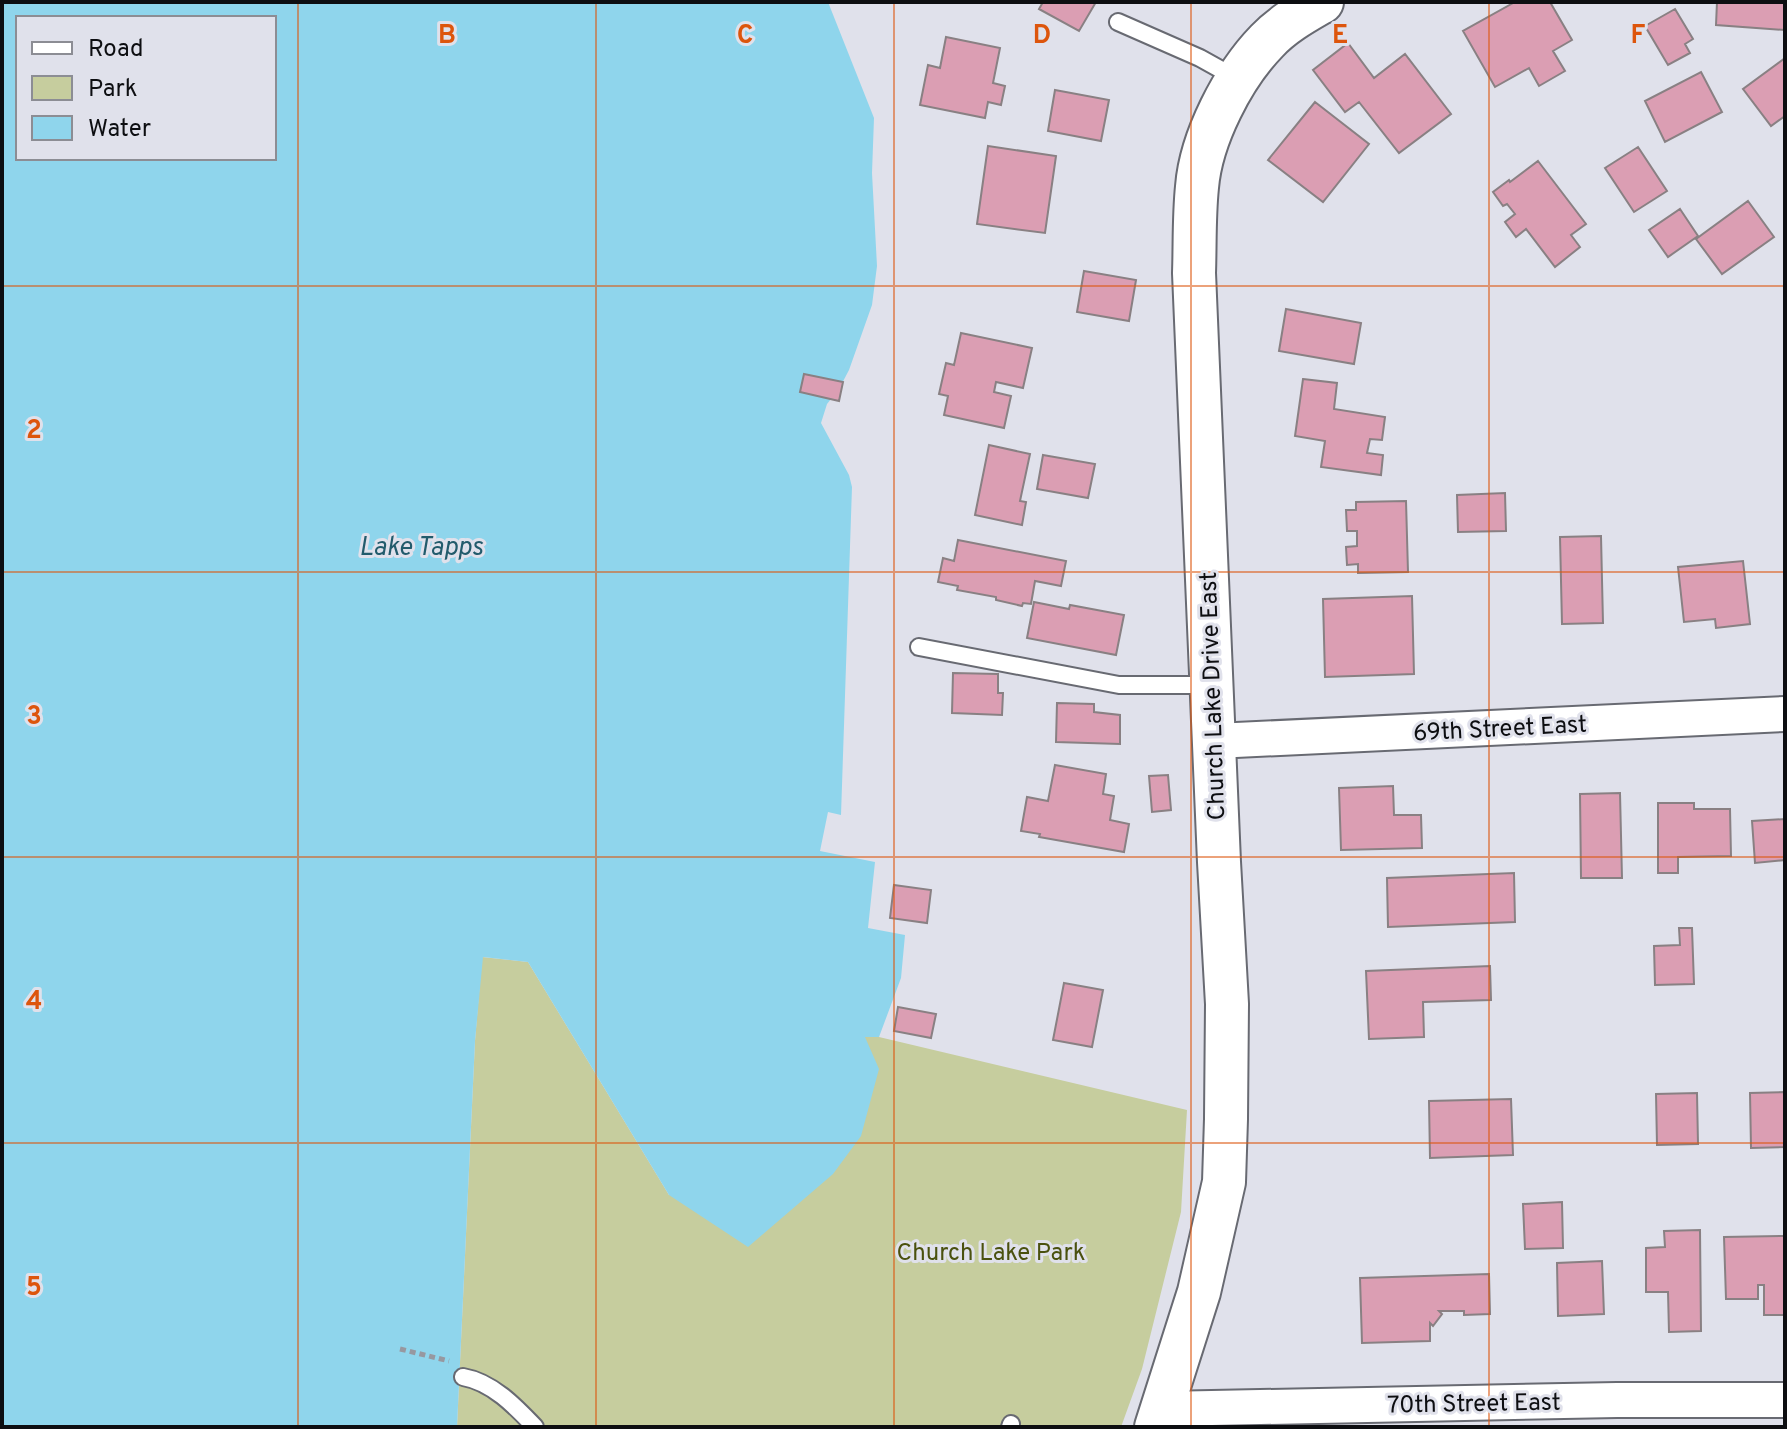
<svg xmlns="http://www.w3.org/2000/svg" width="1787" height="1429" viewBox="0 0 1787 1429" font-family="Overpass,sans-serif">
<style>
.green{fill:#c6cd9e}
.water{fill:#8fd5ec;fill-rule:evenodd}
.building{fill:#db9eb3;stroke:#898083;stroke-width:2}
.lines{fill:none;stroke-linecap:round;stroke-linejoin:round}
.service-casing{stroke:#686a72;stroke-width:20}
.minor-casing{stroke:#686a72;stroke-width:38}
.tertiary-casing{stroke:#686a72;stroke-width:46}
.path{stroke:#9798a0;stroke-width:5;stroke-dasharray:6 4;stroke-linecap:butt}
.service{stroke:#fff;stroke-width:16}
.minor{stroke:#fff;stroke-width:34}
.tertiary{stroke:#fff;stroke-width:42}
.grid{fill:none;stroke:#dd550c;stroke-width:2;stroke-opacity:0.55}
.labels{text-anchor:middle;stroke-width:6;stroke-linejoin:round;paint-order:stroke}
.street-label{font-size:24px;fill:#0d0e11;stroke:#e0e1eb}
.park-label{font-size:24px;fill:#4a510e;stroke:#e0e1eb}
.water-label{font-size:26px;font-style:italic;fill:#225b6c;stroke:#e0e1eb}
.grid-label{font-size:26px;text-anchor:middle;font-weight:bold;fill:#dd550c;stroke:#e0e1eb;stroke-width:6;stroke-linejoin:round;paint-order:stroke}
</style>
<rect width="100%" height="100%" fill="#e0e1eb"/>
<!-- green -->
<path class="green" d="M 482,957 L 528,962 L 669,1195 L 865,1037 L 879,1037 L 1187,1110 L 1181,1212 L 1142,1369 L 1121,1427 L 457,1427 L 475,1041 Z"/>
<!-- water -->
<path class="water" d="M 2,2 L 828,2 L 874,118 L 872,173 L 877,266 L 872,305 L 849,370 L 839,389 L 827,404 L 821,423 L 849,475 L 852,487 L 841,815 L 828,812 L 820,851 L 875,862 L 868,928 L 905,935 L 901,978 L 879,1037 L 865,1037 L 879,1069 L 861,1136 L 833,1174 L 748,1247 L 669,1195 L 528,962 L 483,957 L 475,1041 L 457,1427 L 2,1427 ZM 18,18 L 274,18 L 274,158 L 18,158 Z"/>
<!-- building -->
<path class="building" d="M 1043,2 L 1096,2 L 1079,31 L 1039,9 Z
M 1515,2 L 1550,2 L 1572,40 L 1553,51 L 1565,71 L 1539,86 L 1529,68 L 1495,87 L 1463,31 Z
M 1717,2 L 1785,2 L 1785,30 L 1716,25 Z
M 1675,9 L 1693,39 L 1685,44 L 1690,53 L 1668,65 L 1645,26 Z
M 946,37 L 1000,48 L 993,83 L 1005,86 L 1001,105 L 988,102 L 985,118 L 920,105 L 928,65 L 940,68 Z
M 1348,43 L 1374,78 L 1405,54 L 1451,114 L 1399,153 L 1359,102 L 1345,112 L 1313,70 Z
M 1785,58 L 1785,116 L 1771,126 L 1743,89 Z
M 1701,72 L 1722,112 L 1665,142 L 1645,101 Z
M 1055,90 L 1109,100 L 1101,141 L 1048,131 Z
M 1315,102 L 1369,144 L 1323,202 L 1268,160 Z
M 988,146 L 1056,156 L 1045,233 L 977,224 Z
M 1638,147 L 1667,191 L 1634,212 L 1605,168 Z
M 1538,161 L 1586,224 L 1571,235 L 1580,247 L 1555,267 L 1526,229 L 1516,237 L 1505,222 L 1515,214 L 1507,204 L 1503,206 L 1493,192 L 1509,180 L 1510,182 Z
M 1748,201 L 1774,237 L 1722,274 L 1696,239 Z
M 1680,209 L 1698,236 L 1668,257 L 1649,230 Z
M 1084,271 L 1136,280 L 1129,321 L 1077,312 Z
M 1286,309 L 1361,323 L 1354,364 L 1279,351 Z
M 961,333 L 1032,348 L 1023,388 L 996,382 L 994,392 L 1011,396 L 1004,428 L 944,415 L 948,396 L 939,394 L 946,363 L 954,365 Z
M 804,374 L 843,382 L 839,401 L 800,392 Z
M 1303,379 L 1337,383 L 1334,409 L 1385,417 L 1382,440 L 1370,439 L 1367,453 L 1383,455 L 1381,475 L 1321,467 L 1325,441 L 1295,436 Z
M 989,445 L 1030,454 L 1020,501 L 1026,502 L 1022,525 L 975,515 Z
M 1043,455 L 1095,464 L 1088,498 L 1037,489 Z
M 1505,493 L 1506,531 L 1458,532 L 1457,495 Z
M 1406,501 L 1408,572 L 1358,573 L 1358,564 L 1347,565 L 1346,547 L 1357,546 L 1357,531 L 1347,531 L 1346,510 L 1356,510 L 1356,502 Z
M 1601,536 L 1603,623 L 1562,624 L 1560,537 Z
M 958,540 L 1066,561 L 1061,586 L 1035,581 L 1031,604 L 1023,603 L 1022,606 L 996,600 L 996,597 L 957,590 L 958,586 L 938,582 L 943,558 L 954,561 Z
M 1743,561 L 1750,624 L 1716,628 L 1715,619 L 1684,622 L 1678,567 Z
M 1412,596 L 1414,674 L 1325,677 L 1323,599 Z
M 1034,602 L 1069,609 L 1070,605 L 1124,615 L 1116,655 L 1027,638 Z
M 953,673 L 998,674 L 998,693 L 1003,693 L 1002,715 L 952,713 Z
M 1057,703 L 1094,704 L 1094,712 L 1120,715 L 1120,744 L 1056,742 Z
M 1055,765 L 1106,774 L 1103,794 L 1114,796 L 1110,820 L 1129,824 L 1124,852 L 1039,837 L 1040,834 L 1021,831 L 1027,797 L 1048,801 Z
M 1168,775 L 1171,810 L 1152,812 L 1149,776 Z
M 1393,786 L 1394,815 L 1421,815 L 1422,848 L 1341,850 L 1339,788 Z
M 1620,793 L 1622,878 L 1581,878 L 1580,794 Z
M 1658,803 L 1694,803 L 1694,809 L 1730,809 L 1731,856 L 1678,857 L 1678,873 L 1658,873 Z
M 1785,819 L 1785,860 L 1755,863 L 1752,821 Z
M 1514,873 L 1515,922 L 1388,927 L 1387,878 Z
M 894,885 L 931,890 L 927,923 L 890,918 Z
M 1679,928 L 1692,928 L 1694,984 L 1655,985 L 1654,946 L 1680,945 Z
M 1490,966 L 1491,1000 L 1423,1002 L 1424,1037 L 1369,1039 L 1366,971 Z
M 1064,983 L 1103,990 L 1092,1047 L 1053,1040 Z
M 898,1007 L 936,1014 L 931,1038 L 894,1031 Z
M 1785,1092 L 1785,1147 L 1751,1148 L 1750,1093 Z
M 1697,1093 L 1698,1144 L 1657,1145 L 1656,1094 Z
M 1511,1099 L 1513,1155 L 1430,1158 L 1429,1101 Z
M 1562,1202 L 1563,1248 L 1525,1249 L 1523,1204 Z
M 1700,1230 L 1701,1331 L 1669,1332 L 1668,1292 L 1646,1292 L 1646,1248 L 1665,1247 L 1664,1231 Z
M 1785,1236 L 1785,1315 L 1764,1315 L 1764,1285 L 1758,1285 L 1758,1299 L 1726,1299 L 1724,1237 Z
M 1602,1261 L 1604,1314 L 1558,1316 L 1557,1263 Z
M 1489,1274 L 1490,1314 L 1464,1315 L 1464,1311 L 1439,1311 L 1442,1314 L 1433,1326 L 1430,1323 L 1430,1341 L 1362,1343 L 1360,1278 Z"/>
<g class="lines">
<defs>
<path id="service" d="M 1118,22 L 1200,58 L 1236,78
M 919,647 L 1119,685 L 1211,685
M 463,1377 C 492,1382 515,1406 535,1427
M 1010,1427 L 1011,1424"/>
<path id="minor" d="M 1215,741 L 1785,714
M 1163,1409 L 1617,1400 L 1785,1400"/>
<path id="tertiary" d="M 1156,1427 L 1199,1292 L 1224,1182 L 1226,1119 L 1227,1004 L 1219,862 L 1194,273 C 1195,244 1194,216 1197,187 C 1201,138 1233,76 1267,41 C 1283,24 1303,13 1322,2"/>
</defs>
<!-- service casing -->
<use href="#service" class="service-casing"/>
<!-- minor casing -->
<use href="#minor" class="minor-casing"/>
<!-- tertiary casing -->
<use href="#tertiary" class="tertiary-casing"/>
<!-- path -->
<path class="path" d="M 400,1349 L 449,1361"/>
<!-- service -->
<use href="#service" class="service"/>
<!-- minor -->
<use href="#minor" class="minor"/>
<!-- tertiary -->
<use href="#tertiary" class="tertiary"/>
</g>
<!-- grid -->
<path class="grid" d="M 298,2 L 298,1427M 596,2 L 596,1427M 894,2 L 894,1427M 1191,2 L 1191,1427M 1489,2 L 1489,1427M 2,286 L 1785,286M 2,572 L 1785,572M 2,857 L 1785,857M 2,1143 L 1785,1143"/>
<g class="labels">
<!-- street labels -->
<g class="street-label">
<text transform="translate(1212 696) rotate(-92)" y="8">Church Lake Drive East</text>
<text transform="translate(1500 728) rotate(-3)" y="8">69th Street East</text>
<text transform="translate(1474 1403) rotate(-1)" y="8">70th Street East</text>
</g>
<!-- park labels -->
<g class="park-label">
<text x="991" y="1260">Church Lake Park</text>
</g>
<!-- water labels -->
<g class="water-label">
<text x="421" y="555">Lake Tapps</text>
</g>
</g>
<g class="grid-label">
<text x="447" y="43">B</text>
<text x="745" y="43">C</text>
<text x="1042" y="43">D</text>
<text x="1340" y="43">E</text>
<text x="1638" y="43">F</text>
<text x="34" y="438">2</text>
<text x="34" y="724">3</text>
<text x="34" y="1009">4</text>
<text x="34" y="1295">5</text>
</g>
<!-- border -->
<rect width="1787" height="1429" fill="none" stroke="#0d0e11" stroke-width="8"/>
<!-- legend -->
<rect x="16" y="16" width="260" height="144" fill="#e0e1eb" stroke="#8c8d94" stroke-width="2"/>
<rect x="32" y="42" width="40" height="12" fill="#ffffff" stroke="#8c8d94" stroke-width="2"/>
<text x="88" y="56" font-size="24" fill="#0d0e11">Road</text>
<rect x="32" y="76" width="40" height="24" fill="#c6cd9e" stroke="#8c8d94" stroke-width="2"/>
<text x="88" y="96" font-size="24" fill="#0d0e11">Park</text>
<rect x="32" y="116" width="40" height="24" fill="#8fd5ec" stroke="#8c8d94" stroke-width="2"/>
<text x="88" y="136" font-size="24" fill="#0d0e11">Water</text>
</svg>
